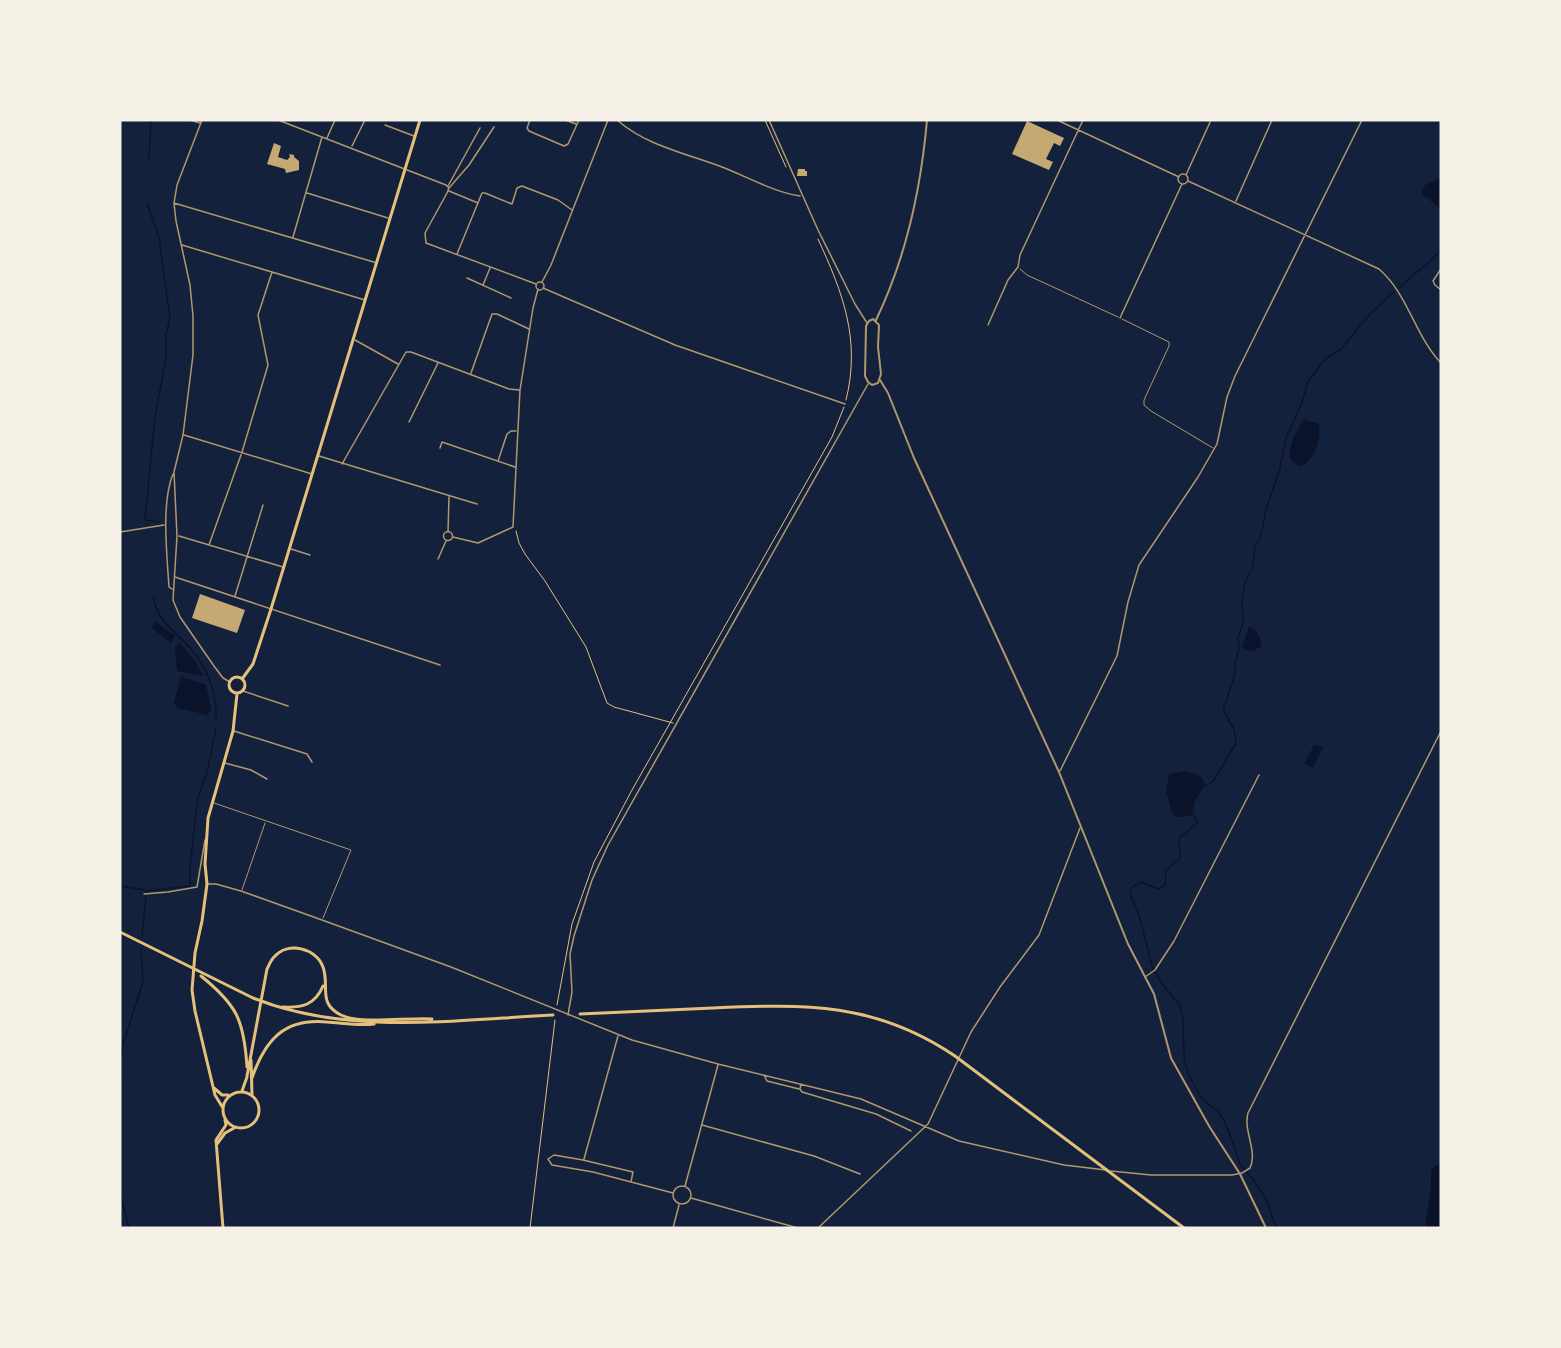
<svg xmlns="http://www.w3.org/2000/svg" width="1561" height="1348" viewBox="0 0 1561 1348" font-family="'Archivo Narrow',sans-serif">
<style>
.water{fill:#0b132b}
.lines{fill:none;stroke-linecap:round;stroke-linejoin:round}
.stream{stroke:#0b132b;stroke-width:1.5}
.building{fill:#c6a872}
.path{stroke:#e5c07b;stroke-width:1}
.service{stroke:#b1986c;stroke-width:1}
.minor{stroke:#b1986c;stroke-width:1.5}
.tertiary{stroke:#b1986c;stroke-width:2}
.primary{stroke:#e5c07b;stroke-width:3}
</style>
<rect width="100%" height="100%" fill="#14213d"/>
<!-- water -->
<path class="water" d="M 1441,177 L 1441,209 L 1423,195 L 1422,191 L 1425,185 Z
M 1304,420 L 1318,423 C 1323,434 1314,462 1301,466 C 1296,464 1291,462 1290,457 C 1288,448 1298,426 1304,420 Z
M 156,622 L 175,636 L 171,643 L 152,628 Z
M 1249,627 C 1258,631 1261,636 1261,646 L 1254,651 L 1243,648 L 1242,646 Z
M 180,643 L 194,660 L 204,676 L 177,671 L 175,647 Z
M 181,676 L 206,685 L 211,708 L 208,715 L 177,708 L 174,703 Z
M 1314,745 L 1323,747 L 1313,768 L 1305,763 Z
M 1184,771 C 1193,773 1204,775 1205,785 L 1196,799 L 1191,816 L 1177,817 L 1172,814 L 1166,790 L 1169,774 Z
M 1441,1162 L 1441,1228 L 1427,1228 L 1425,1226 L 1431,1189 L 1431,1169 Z"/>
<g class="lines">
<!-- stream -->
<path class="stream" d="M 149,159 L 151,120
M 147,203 L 159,238 L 170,318 L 166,335 L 166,358 L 155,416 L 145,520 L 160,522
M 1400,287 L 1441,251
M 154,598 C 155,620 179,634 192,650 C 208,669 217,694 216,719
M 1205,785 L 1208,785 L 1214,780 L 1236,743 L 1234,729 L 1224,712 L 1224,707 L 1235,674 L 1235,664 L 1239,649 L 1238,638 L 1243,622 L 1242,601 L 1245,583 L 1253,566 L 1255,547 L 1261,535 L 1266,509 L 1279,472 L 1286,438 L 1302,402 L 1308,382 L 1325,359 L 1341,349 L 1370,314 L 1394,292
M 1192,812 L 1196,818 L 1197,823 L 1179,838 L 1180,859 L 1166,870 L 1165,885 L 1158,889 L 1141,882 L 1131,888 L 1130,894 L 1139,915 L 1153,969 L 1161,982 L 1180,1006 L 1183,1019 L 1184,1058 L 1188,1073 L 1201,1098 L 1218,1112 L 1223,1119 L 1229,1132 L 1240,1164 L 1255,1182 L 1266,1199 L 1276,1228
M 120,886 L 145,890
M 146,892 L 146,891 L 190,886 L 190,866 L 198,797 L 207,773 L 216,728
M 142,936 L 146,896
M 120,1094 L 122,1048 L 143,981 L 141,949
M 120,1192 L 129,1228"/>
</g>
<!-- building -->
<path class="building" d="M 1027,121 L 1064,138 L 1060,146 L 1054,143 L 1046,159 L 1053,162 L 1049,170 L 1012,154 Z
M 274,143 L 281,146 L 278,157 L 287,160 L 290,157 L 289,154 L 294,155 L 294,157 L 299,161 L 299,170 L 286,173 L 285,169 L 267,164 Z
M 798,169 L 805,169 L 805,171 L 807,171 L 807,176 L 797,176 Z
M 200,594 L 245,610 L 237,633 L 192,618 Z"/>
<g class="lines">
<!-- path -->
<path class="path" d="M 765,120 L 786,167
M 818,239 C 843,293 861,340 846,400
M 516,531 L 519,543 L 525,554 L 545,581 L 586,647 L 607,703 L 614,707 L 673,723
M 557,1005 L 572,924 L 594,862 L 632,790 L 832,437 L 844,407
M 530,1228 L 555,1020"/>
<!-- service -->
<path class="service" d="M 1020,269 L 1027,275 L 1118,317
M 1122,319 L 1169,342 L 1169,346 L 1144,400 L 1144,405 L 1151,411 L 1213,448
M 214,803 L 351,850 L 323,918
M 242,890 L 265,823"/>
<!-- minor -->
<path class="minor" d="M 190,120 L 200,123
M 202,120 L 177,185 L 174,203 L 176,221 L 190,285 L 193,316 L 193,355 L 183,435 L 174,472 L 177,536 L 173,600 L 180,617 L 214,666 L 223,678 L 230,682
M 278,120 L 446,185 L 449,188 L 447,193 L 425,233 L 426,243 L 536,284
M 530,120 L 527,128 L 529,131 L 564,146 L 568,144 L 579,120
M 565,120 L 576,124
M 617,120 C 647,146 685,153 722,167 C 748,177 773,192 800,196
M 769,120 L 818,230 L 855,304 L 867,323
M 1057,120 L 1179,177
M 385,125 L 414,136
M 327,138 L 335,120
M 352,146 L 365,120
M1178 179a5 5 0 1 1 10 0a5 5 0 1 1-10 0Z
M 1186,175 L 1211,120
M 1188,181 L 1379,269 C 1408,294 1415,336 1441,363
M 448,186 L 480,128
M 449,188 L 469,165 L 494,127
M 449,191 L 478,203
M 307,193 L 388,218
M 1236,201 L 1272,120
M 174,203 L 377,263
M 293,237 L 322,137
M 182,245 L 365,300
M 457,254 L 482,193 L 485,193 L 512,204 L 517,188 L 522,186 L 558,200 L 572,210
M 1441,269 L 1433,281 L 1435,285 L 1441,290
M 467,278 L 511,298
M536 286a4 4 0 1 1 8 0a4 4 0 1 1-8 0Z
M 542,282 L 551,265 L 608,120
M 483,285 L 490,268
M 543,288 L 675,345 L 845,404
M 1120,318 L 1182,184
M 988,325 L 1008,280 L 1018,267 L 1020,255 L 1083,120
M 355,340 L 398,364
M 471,373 L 492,314 L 497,314 L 529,329
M 409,422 L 438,363
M 184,435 L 312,474
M 440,448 L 442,442 L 515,467
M 319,456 L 477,504
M 498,461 L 507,434 L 511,431 L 516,431
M 342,464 L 406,352 L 411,352 L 509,389 L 519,390
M443.5 536a4.5 4.5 0 1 1 9 0a4.5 4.5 0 1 1-9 0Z
M 120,532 L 164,525
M 448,532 L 449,497
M 179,536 L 283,567
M 453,537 L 478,543 L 513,527 L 520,390 L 533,308 L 538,289
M 209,545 L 242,452 L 268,365 L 258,315 L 272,272
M 291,549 L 310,555
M 438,559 L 446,541
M 175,577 L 440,665
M 172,589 L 169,587 C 167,555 161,503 173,474
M 235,596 L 263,505
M 243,691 L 288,706
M 234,731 L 307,754 L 312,762
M 225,763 L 251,770 L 267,779
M 1060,771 L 1117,656 L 1128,602 L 1139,565 L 1198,477 L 1217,444 L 1227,397 L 1235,376 L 1362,120
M 208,884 L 216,884 L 241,891 L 322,920 L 451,967 L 632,1040 L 718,1064 L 861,1099 L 959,1141 L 1064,1165 L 1106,1170
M 144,894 L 168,892 L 197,887 L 205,840
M 1145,977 L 1155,970 L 1174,941 L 1259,775
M 568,1015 L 572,992 L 570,954 L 574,936 L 592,880 L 608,845 L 868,384
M 764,1075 L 767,1081 L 799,1089
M 801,1084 L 800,1089 L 802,1092 L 876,1114 L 911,1131
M 702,1125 L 814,1156 L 860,1174
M 584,1159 L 618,1036
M 1111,1171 L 1151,1175 L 1232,1175 L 1242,1173 L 1250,1168 C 1258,1151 1243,1131 1248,1113 L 1441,731
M 631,1182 L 633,1172 L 583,1160 L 554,1155 L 548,1159 L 552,1165 L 593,1172 L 673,1193
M673 1195a9 9 0 1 1 18 0a9 9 0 1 1-18 0Z
M 685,1186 L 718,1065
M 691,1198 L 798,1228
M 673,1228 L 679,1205
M 818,1228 L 928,1124 L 971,1032 L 1000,987 L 1039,935 L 1080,828"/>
<!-- tertiary -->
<path class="tertiary" d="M 873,319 L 879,325 L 878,347 L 881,374 L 878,383 L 872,385 L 868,382 L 865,376 L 866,326 L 869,321 Z
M 876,320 C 906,258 921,188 927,120
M 880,380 L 888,393 L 914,458 L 1059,772 L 1128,944 L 1154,994 L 1171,1058 L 1209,1126 L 1240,1174 L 1266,1228"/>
<!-- primary -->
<path class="primary" d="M229 685a8 8 0 1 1 16 0a8 8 0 1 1-16 0Z
M 242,679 L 253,664 L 271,609 L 420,120
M 120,932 L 253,998 C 348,1036 454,1020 553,1015
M 201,976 C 237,1005 244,1020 247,1067
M 283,1007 C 302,1008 315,1005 323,986
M 580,1014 C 625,1012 669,1010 713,1008 C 806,1004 875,1002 955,1056 L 1184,1228
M 251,1060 L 252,1095
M 247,1076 L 267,969 C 269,965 271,960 274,957 C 288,941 316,948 323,967 C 330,986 317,1003 341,1015 C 362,1025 408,1017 432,1019
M 252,1078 C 265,1040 284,1018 327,1022 C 343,1023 359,1026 374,1024
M 214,1088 L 222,1095 L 228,1095
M 242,1091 L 247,1077
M223 1110a18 18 0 1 1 36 0a18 18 0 1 1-36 0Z
M 223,1108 L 215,1095 L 195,1011 L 192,990 L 195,953 L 202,921 L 207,884 L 205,864 L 208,818 L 233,731 L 237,694
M 217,1144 L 225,1133 L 236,1127
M 223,1228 L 216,1140 L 226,1125 L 225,1120"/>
</g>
<!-- border -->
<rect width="1561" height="1348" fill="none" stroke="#f6f1e7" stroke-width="243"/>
</svg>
